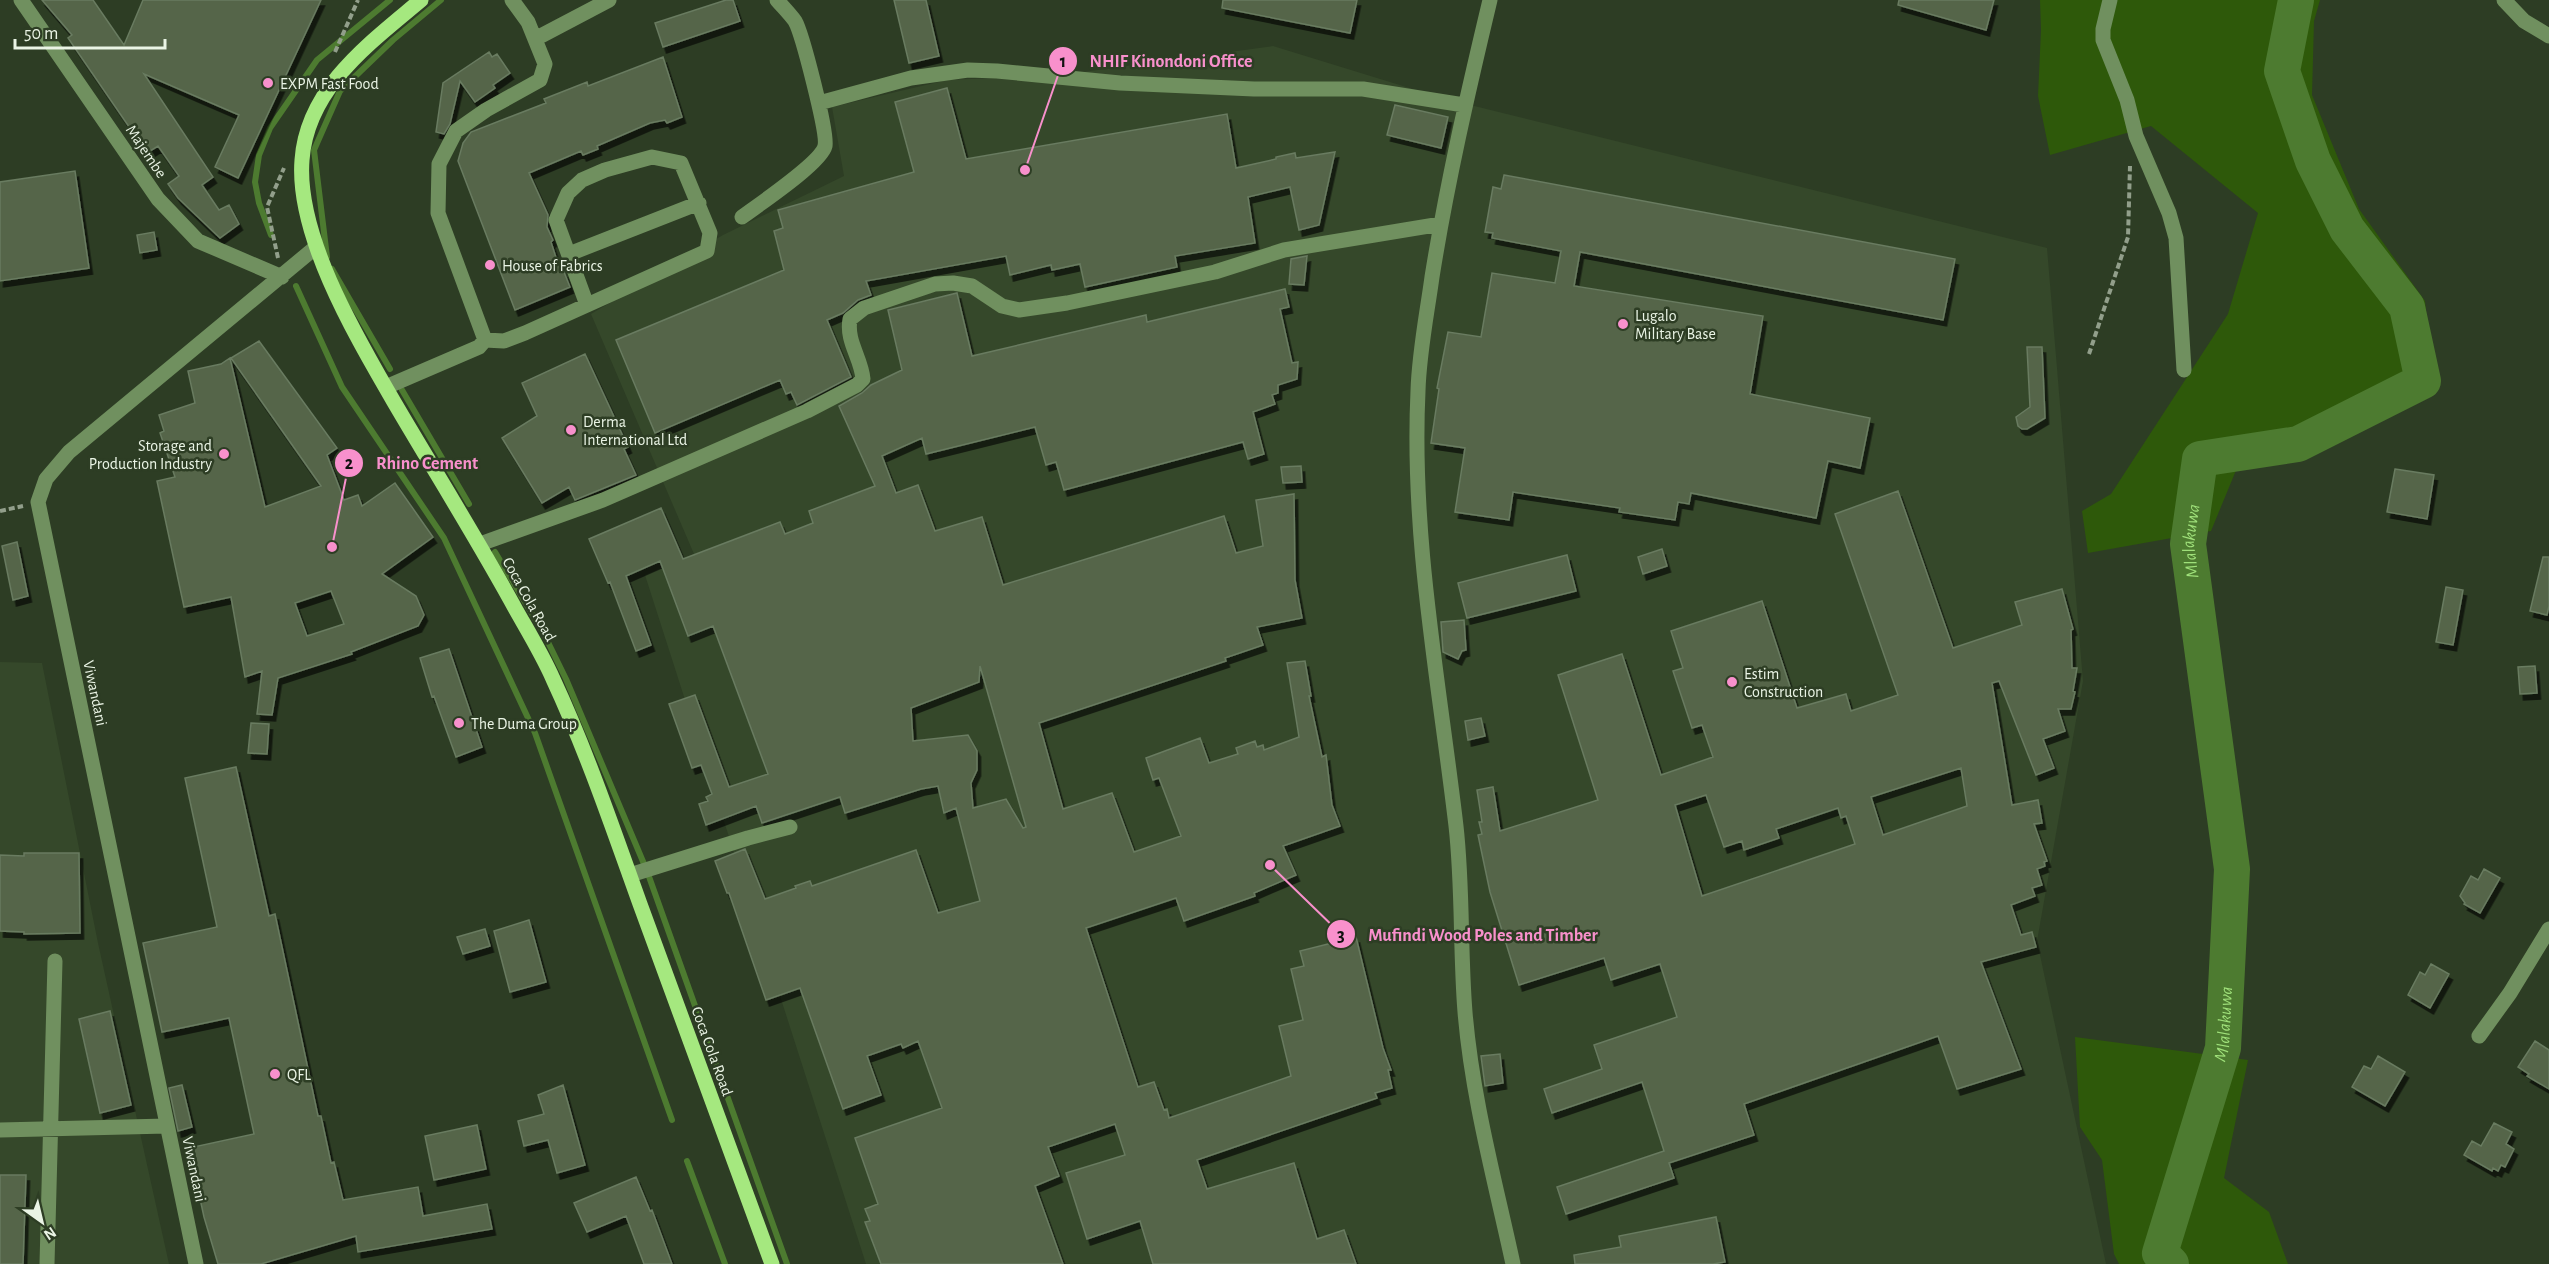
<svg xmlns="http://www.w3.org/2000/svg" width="2549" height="1264" viewBox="0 0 2549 1264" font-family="'Alegreya Sans',sans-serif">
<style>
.built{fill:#35482a}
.green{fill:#2e590a}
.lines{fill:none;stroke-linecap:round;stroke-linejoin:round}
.stream{stroke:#4d7b30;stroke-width:6}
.river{stroke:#4d7b30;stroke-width:36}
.building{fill:#54654a;stroke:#697b60;stroke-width:1.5;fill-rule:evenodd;filter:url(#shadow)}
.path{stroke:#929f8b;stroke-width:4;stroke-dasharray:6 3;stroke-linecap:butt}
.minor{stroke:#70905f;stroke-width:15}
.major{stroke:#a5e87f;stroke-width:15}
.poi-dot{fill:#f890cc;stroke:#2d3d24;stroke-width:2}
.labels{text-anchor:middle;stroke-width:5;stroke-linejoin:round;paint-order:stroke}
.poi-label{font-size:16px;fill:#eaf4e5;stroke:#2d3d24;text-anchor:start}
.street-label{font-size:16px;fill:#eaf4e5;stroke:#2d3d24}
.water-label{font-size:18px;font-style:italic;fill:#9fe07a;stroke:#2d3d24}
.leader{fill:none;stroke:#f890cc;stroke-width:2}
.callout-dot{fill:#f890cc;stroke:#2d3d24;stroke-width:2}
.mark-label{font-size:18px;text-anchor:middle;font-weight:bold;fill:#111}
.callout-label{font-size:18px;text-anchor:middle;font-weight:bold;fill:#f890cc;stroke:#2d3d24;stroke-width:5;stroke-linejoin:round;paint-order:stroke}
</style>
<defs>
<filter id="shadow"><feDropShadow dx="3.5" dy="6" stdDeviation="0" flood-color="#0009"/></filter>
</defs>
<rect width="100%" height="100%" fill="#2d3d24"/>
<!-- built -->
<path class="built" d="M 1273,46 L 1442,98 L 2047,248 L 2083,681 L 2037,941 L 2106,1264 L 866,1264 L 645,575 L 694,554 L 591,314 L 723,235 L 844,176 L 832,107 L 947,80 L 1061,75 Z
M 0,662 L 42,663 L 98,943 L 169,1264 L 0,1264 Z"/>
<!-- green -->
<path class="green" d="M 2040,0 L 2320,0 L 2314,21 L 2312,95 L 2359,209 L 2425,301 L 2434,384 L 2343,436 L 2251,434 L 2211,531 L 2088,553 L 2082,511 L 2111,494 L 2228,314 L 2258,213 L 2151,126 L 2050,155 L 2038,96 L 2041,30 Z
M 2075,1037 L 2248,1060 L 2224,1178 L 2269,1212 L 2288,1264 L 2119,1264 L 2114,1254 L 2102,1160 L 2080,1127 Z"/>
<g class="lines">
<!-- stream -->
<path class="stream" d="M 271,235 L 259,203 L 255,182 L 259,155 L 270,128 L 317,60 L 390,0
M 327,257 L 314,150 L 340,91 L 393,40 L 441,0
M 332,269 L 390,369
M 296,286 L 342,387 L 444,538 L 535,733 L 672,1120
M 402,390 L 469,504
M 495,552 L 543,632 L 566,679 L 647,871 L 787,1264
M 687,1161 L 725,1264"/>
<!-- river -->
<path class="river" id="s1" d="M 2171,1264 L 2160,1253 L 2223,1048 L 2232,869 L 2188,544 L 2200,459 L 2298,444 L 2423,381 L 2407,307 L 2347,229 L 2313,161 L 2282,71 L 2296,0"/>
</g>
<!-- building -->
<path class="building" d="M 42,0 L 93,0 L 124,45 L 143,0 L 321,0 L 238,178 L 215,167 L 239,115 L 144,74 L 213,177 L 202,185 L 219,210 L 229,205 L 239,224 L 220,238 L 178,198 L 168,184 L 179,176 L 158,146 L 147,153 L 68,38 L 72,35 Z
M 726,0 L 733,0 L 740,21 L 663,47 L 655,23 Z
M 894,0 L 926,0 L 939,56 L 909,63 Z
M 1223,0 L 1357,0 L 1350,33 L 1222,8 Z
M 1899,0 L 1994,0 L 1986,30 L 1898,5 Z
M 489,52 L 492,57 L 497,54 L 510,73 L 493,85 L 495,88 L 475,102 L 460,81 L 450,124 L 444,134 L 436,132 L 443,83 Z
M 663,57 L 682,117 L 667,123 L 665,120 L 650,123 L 597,146 L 598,149 L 583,155 L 581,151 L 529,173 L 548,215 L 547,227 L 553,240 L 551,242 L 561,273 L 564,272 L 570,287 L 515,310 L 458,161 L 463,143 L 471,132 L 546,103 L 544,99 L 587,82 L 588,86 Z
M 947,88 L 966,159 L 1227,114 L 1236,168 L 1276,159 L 1276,157 L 1295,153 L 1296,158 L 1335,152 L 1319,225 L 1299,230 L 1290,187 L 1248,197 L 1255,243 L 1175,256 L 1177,267 L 1085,287 L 1080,264 L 1052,270 L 1051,265 L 1010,275 L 1006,256 L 866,281 L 871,295 L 858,300 L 843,313 L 827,320 L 851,377 L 797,405 L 791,392 L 786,394 L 780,380 L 655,433 L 616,340 L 784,270 L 774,231 L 783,228 L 778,210 L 914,172 L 895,102 Z
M 1395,105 L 1448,117 L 1441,148 L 1387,135 Z
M 75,171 L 89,268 L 0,281 L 0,182 Z
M 1504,175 L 1955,259 L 1943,320 L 1580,252 L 1574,286 L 1763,316 L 1750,394 L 1870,418 L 1860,468 L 1828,461 L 1816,518 L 1691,493 L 1689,504 L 1678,502 L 1675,520 L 1619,512 L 1620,508 L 1513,492 L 1509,520 L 1455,512 L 1465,448 L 1431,443 L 1439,389 L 1437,388 L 1448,332 L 1481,337 L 1492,273 L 1555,283 L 1561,251 L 1492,238 L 1493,233 L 1485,232 L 1493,187 L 1501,189 Z
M 154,232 L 157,250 L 140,253 L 137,235 Z
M 1307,256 L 1304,285 L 1289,284 L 1291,259 Z
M 1285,289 L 1289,307 L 1280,309 L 1292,363 L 1298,362 L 1297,379 L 1278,385 L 1278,393 L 1272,395 L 1275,404 L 1253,412 L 1264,454 L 1248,459 L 1243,442 L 1064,490 L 1056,462 L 1046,465 L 1035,427 L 926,454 L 922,438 L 882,456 L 896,493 L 918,485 L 935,531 L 982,517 L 1003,585 L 1224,516 L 1236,553 L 1263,546 L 1256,500 L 1294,494 L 1295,580 L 1302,618 L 1257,627 L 1263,645 L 1225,658 L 1226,661 L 1039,723 L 1063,809 L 1112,793 L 1134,852 L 1181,836 L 1159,778 L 1153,780 L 1146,758 L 1200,738 L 1209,763 L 1238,754 L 1236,748 L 1255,741 L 1257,747 L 1263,745 L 1264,750 L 1299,737 L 1287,663 L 1305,661 L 1311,696 L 1309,696 L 1322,757 L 1326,755 L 1332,805 L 1340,826 L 1283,846 L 1296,875 L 1254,893 L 1255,896 L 1184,921 L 1176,898 L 1086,928 L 1138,1087 L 1154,1082 L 1164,1110 L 1167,1109 L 1169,1118 L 1291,1076 L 1279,1026 L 1303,1020 L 1291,969 L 1304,966 L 1300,951 L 1356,937 L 1383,1048 L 1391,1070 L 1388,1070 L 1392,1088 L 1375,1093 L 1377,1098 L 1197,1160 L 1207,1189 L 1294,1163 L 1317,1239 L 1344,1230 L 1356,1264 L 1153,1264 L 1140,1221 L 1087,1239 L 1066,1173 L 1125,1155 L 1115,1124 L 1048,1147 L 1059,1176 L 1035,1186 L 1063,1264 L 881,1264 L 865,1222 L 870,1221 L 865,1209 L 878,1204 L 855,1138 L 942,1108 L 918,1041 L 903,1048 L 901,1044 L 867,1056 L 881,1095 L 843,1109 L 800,988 L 766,1000 L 729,893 L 727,893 L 715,861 L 745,849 L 765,899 L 796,888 L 795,886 L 810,881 L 812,886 L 916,850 L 938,913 L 980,901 L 956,808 L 944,813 L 938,786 L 921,789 L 845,813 L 840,797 L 762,823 L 756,806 L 706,825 L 699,804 L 708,801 L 706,797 L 712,794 L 701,765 L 692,768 L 669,704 L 695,695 L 729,787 L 768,774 L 713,626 L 688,636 L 660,561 L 626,576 L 651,645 L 636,651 L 610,582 L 608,583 L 589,539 L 661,508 L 683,559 L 780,522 L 785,534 L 813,523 L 809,511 L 875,486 L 839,406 L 862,393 L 871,385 L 902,370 L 888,310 L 957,293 L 972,356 L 1146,315 L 1147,322 ZM 980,666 L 1026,827 L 1023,828 L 1006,799 L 973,808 L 971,783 L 977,770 L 977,751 L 968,735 L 913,741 L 911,708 L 979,682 Z
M 259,341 L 337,448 L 327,455 L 344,500 L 358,495 L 362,506 L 395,483 L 433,537 L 382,574 L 416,596 L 424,615 L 418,626 L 351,652 L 352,654 L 278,678 L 272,715 L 257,714 L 262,671 L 245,677 L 231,597 L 184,607 L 157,481 L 175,477 L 160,433 L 164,431 L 159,415 L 195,403 L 188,371 L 221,364 L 230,358 L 265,507 L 321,486 L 231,358 ZM 331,591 L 344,624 L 307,636 L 295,603 Z
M 2027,347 L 2042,347 L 2045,418 L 2027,429 L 2022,429 L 2018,426 L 2016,417 L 2030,407 Z
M 585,354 L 628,447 L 624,449 L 636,475 L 575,500 L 569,487 L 542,503 L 502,438 L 537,416 L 522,383 Z
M 1301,466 L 1302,482 L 1283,483 L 1281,467 Z
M 2395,469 L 2434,475 L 2427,519 L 2387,512 Z
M 1898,491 L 1953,648 L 2022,625 L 2015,602 L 2062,589 L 2073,629 L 2071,630 L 2072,668 L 2077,668 L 2073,691 L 2075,692 L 2071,709 L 2058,709 L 2065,731 L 2043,739 L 2054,768 L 2036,775 L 1999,681 L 1992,683 L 2012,805 L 2038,800 L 2042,823 L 2034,824 L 2047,861 L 2044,862 L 2045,866 L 2037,869 L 2042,885 L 2032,888 L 2035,896 L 2011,905 L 2021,935 L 2032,932 L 2036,947 L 1981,962 L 2021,1069 L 1957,1089 L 1938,1036 L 1744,1104 L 1754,1135 L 1669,1163 L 1674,1178 L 1566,1214 L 1557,1187 L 1664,1151 L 1642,1082 L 1552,1113 L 1544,1089 L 1602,1069 L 1594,1045 L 1677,1017 L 1660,964 L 1611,980 L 1604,958 L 1519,985 L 1490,892 L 1478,835 L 1482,834 L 1479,822 L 1482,822 L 1477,790 L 1493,787 L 1500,831 L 1598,800 L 1558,675 L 1622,654 L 1661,775 L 1713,757 L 1702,725 L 1692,728 L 1673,671 L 1683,668 L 1671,631 L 1762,601 L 1797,708 L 1846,694 L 1851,711 L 1898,695 L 1835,514 ZM 1961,768 L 1967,806 L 1883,835 L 1871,797 ZM 1706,795 L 1724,847 L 1742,841 L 1744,850 L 1779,838 L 1776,829 L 1838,808 L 1841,818 L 1846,816 L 1855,844 L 1702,896 L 1675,805 Z
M 17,542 L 28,596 L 13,600 L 2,546 Z
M 1662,549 L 1667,566 L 1643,574 L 1638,557 Z
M 1567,555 L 1576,591 L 1467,618 L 1458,583 Z
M 2543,557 L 2549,557 L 2549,606 L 2547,615 L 2530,611 Z
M 2446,587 L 2463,590 L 2453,645 L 2436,642 Z
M 1464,620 L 1466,650 L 1462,651 L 1458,659 L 1443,652 L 1441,622 Z
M 449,649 L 482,747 L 456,757 L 434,696 L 432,697 L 420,658 Z
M 2535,666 L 2537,693 L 2520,694 L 2518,667 Z
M 1481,718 L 1485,736 L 1468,740 L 1465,721 Z
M 251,723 L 269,724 L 267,754 L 248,753 Z
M 236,767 L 269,916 L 275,914 L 318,1116 L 321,1116 L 331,1163 L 334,1162 L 343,1200 L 418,1187 L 423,1216 L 487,1204 L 492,1229 L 358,1252 L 356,1236 L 261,1264 L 218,1264 L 204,1217 L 189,1148 L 254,1134 L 229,1018 L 162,1032 L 143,943 L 217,927 L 185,778 Z
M 24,853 L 79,853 L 80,933 L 24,934 L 24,932 L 0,931 L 0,855 L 24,856 Z
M 2484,869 L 2500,878 L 2480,913 L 2464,904 L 2465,903 L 2460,896 L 2471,876 L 2478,880 Z
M 529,920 L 546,982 L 510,992 L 494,931 Z
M 485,929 L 490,946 L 463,954 L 457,937 Z
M 2431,964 L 2449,974 L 2430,1008 L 2408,995 L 2420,972 L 2425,975 Z
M 110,1011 L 131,1105 L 100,1113 L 79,1019 Z
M 2535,1041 L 2549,1050 L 2549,1089 L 2527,1076 L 2529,1074 L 2518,1067 Z
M 1500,1054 L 1503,1083 L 1485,1086 L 1481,1056 Z
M 2378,1056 L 2405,1072 L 2385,1106 L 2352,1087 L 2364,1066 L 2371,1069 Z
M 182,1085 L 192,1127 L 178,1131 L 169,1088 Z
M 563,1085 L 585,1165 L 557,1173 L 548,1140 L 524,1146 L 518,1121 L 544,1114 L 538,1095 Z
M 2494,1123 L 2512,1132 L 2506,1144 L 2514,1149 L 2505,1167 L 2501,1165 L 2498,1171 L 2493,1168 L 2492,1171 L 2464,1155 L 2472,1141 L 2481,1146 Z
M 477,1125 L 486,1169 L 434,1180 L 425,1136 Z
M 0,1175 L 26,1175 L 23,1264 L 0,1264 Z
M 636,1177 L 650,1211 L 652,1210 L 672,1264 L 644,1264 L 626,1216 L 587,1232 L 574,1203 Z
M 1716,1217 L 1725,1262 L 1713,1264 L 1575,1264 L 1574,1255 L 1621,1247 L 1619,1236 Z"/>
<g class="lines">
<!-- path -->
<path class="path" d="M 335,52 L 358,0
M 278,258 L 267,207 L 284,168
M 2089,354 L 2128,237 L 2130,166
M 0,511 L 23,506"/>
<!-- minor -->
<path class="minor" d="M 21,0 L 158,199 L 198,241 L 282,277
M 1490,0 C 1468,92 1447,183 1432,277 C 1427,314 1419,353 1418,391 C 1411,538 1439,681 1456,826 C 1463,888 1460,950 1465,1012 C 1472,1097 1495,1181 1513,1264
M 2110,0 L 2103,29 L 2103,40 L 2127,100 L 2136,136 L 2169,213 L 2176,238 L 2184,370
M 2504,0 L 2524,21 L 2549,36
M 535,39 L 609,0
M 819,103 L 911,78 L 968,70 L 997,71 L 1120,83 L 1254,89 L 1363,89 L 1464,105
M 742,217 C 758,205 821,163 825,146 C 828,133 802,33 795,21 C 790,14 783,7 777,0
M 569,254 L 699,203
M 485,340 L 504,341 L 525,333 L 707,251 L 710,233 L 681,163 L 652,157 L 605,170 L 582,180 L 568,193 L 556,220 L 587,305
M 386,387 L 479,347 L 485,340 L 438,213 L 439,164 L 456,131 L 486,110 L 540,80 L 545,64 L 528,22 L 512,0
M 480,544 L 603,500 L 807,411 L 857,385 L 863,379 C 861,357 846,342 850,319 L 864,308 L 935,284 L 953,283 L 972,286 L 1002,306 L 1019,310 L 1067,303 L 1215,272 L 1284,250 L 1441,224
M 630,875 L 748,838 L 790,827
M 2479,1036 L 2510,993 L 2549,929
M 0,1130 L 167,1126
M 47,1264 L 55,961
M 196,1264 L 38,502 L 46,479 L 69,452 L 316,247"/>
<!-- major -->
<path class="major" d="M 421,0 C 370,43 307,88 302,160 C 296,236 357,338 394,402 C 435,472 478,540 516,610 C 529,633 543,656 553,679 C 587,752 613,829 640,904 C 684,1024 728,1144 772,1264"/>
</g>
<!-- markers -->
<g class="poi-dot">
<circle cx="268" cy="83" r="6"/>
<circle cx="490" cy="265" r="6"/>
<circle cx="1623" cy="324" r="6"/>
<circle cx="571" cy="430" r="6"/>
<circle cx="224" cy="454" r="6"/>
<circle cx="1732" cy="682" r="6"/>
<circle cx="459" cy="723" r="6"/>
<circle cx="275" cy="1074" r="6"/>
</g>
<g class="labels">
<!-- poi labels -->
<g class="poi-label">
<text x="280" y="89">EXPM Fast Food</text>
<text x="502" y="271">House of Fabrics</text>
<text x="1635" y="321">Lugalo<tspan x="1635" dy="18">Military Base</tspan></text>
<text x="583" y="427">Derma<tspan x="583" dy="18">International Ltd</tspan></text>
<text x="212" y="451" text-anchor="end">Storage and<tspan x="212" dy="18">Production Industry</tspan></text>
<text x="1744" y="679">Estim<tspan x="1744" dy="18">Construction</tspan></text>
<text x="471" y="729">The Duma Group</text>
<text x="287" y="1080">QFL</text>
</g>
<!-- street labels -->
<g class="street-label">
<text transform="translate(147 151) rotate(56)" y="6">Majembe</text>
<text transform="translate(530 599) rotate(61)" y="6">Coca Cola Road</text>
<text transform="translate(96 693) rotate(78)" y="6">Viwandani</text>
<text transform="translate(713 1051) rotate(70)" y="6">Coca Cola Road</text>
<text transform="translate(195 1169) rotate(78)" y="6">Viwandani</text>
</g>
<!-- water labels -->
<g class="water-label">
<text dy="6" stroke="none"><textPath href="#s1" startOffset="740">Mlalakuwa</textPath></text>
<text dy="6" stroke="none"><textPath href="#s1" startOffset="254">Mlalakuwa</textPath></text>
</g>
</g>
<!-- callouts -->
<path class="leader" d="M1025 170L1063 61M332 547L349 463M1270 865L1341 934"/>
<g class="callout-dot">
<circle cx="1025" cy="170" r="6"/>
<circle cx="332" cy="547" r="6"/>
<circle cx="1270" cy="865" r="6"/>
<circle cx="1063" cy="61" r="15"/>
<circle cx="349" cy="463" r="15"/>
<circle cx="1341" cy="934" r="15"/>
</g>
<g class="mark-label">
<text x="1063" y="67">1</text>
<text x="349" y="469">2</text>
<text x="1341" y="941">3</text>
</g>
<g class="callout-label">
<text x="1171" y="67">NHIF Kinondoni Office</text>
<text x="427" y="469">Rhino Cement</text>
<text x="1483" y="941">Mufindi Wood Poles and Timber</text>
</g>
<!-- north arrow -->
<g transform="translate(42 1222) rotate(146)" stroke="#2d3d24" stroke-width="4.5" paint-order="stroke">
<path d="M0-4.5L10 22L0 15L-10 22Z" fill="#eaf4e5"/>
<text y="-9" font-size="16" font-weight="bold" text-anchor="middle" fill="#eaf4e5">N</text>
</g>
<!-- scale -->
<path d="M15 39v9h150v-9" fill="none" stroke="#eaf4e5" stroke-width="3"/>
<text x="24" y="39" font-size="18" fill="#eaf4e5" stroke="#2d3d24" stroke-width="4.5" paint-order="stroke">50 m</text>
</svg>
